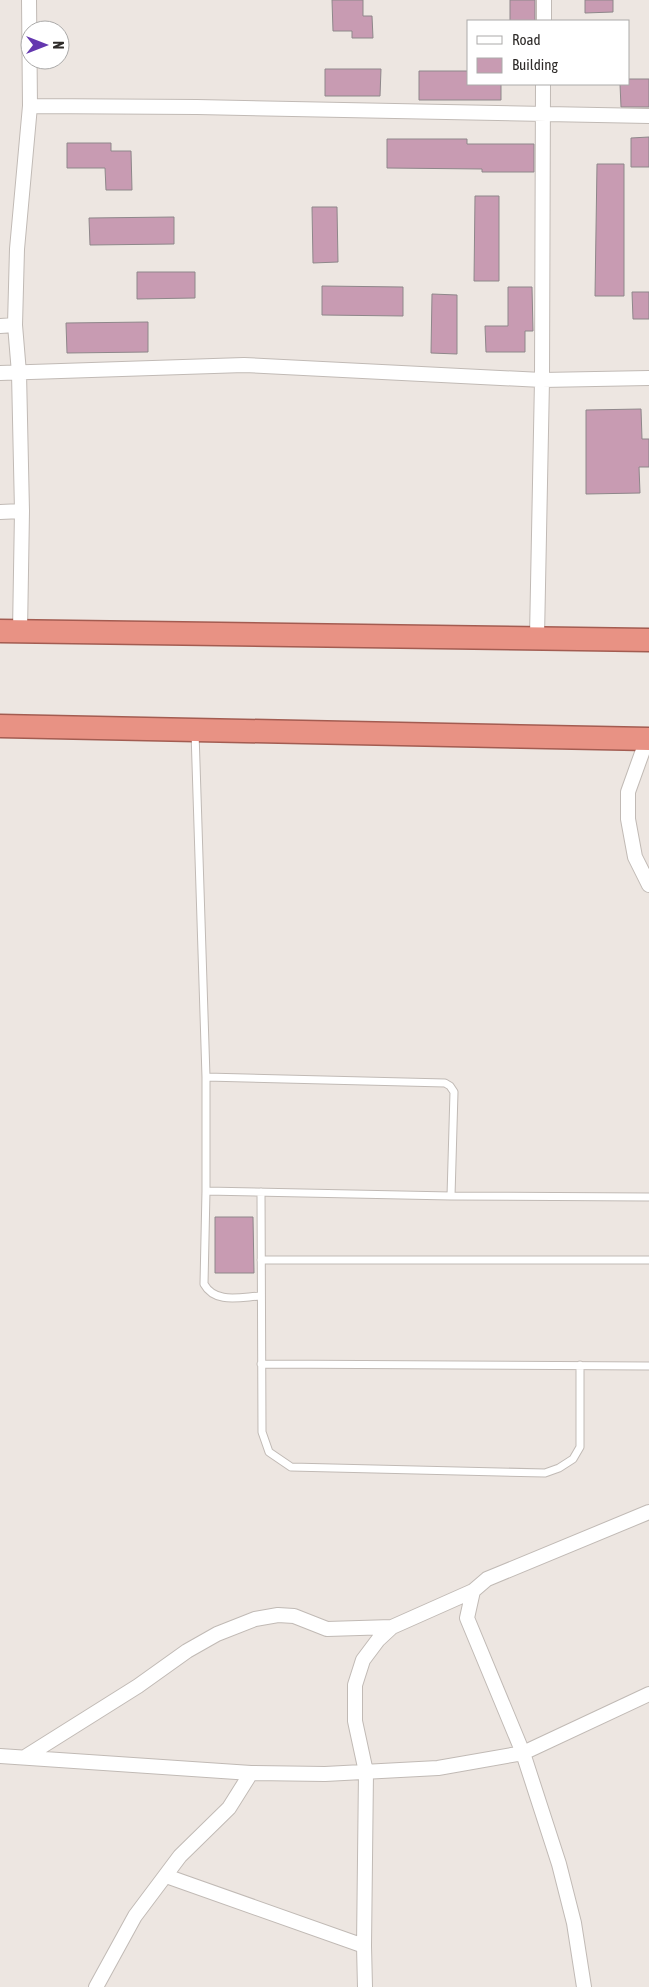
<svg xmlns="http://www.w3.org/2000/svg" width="649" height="1987" viewBox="0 0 649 1987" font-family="'Asap Condensed',sans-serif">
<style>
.building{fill:#c89bb2;stroke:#8e878a}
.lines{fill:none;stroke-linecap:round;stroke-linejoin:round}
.service-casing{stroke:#c1bab5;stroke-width:9}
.minor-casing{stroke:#c1bab5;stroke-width:16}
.trunk-casing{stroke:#a35c51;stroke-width:25}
.service{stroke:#fff;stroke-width:7}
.minor{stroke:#fff;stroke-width:14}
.trunk{stroke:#e89284;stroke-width:22}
</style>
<rect width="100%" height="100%" fill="#ede6e1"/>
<!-- building -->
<path class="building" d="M 332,0 L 363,0 L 363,16 L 372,16 L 373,38 L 352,38 L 352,31 L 333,31 Z
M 510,0 L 535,0 L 535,21 L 510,21 Z
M 585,0 L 613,0 L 613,12 L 585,13 Z
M 325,69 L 381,69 L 380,96 L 325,96 Z
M 419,71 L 468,71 L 468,84 L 501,84 L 501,100 L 419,100 Z
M 628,79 L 649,79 L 649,107 L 621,107 L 620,84 L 628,84 Z
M 649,137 L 649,167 L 631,167 L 631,138 Z
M 387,139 L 467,139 L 467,144 L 534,144 L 534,172 L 482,172 L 482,169 L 387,168 Z
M 67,143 L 111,143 L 111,151 L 131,151 L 132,190 L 106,190 L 105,168 L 67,168 Z
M 597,164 L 624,164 L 624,296 L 595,296 Z
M 475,196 L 499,196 L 499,281 L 474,281 Z
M 312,207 L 337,207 L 338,262 L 313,263 Z
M 174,217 L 174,244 L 90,245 L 89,218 Z
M 137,272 L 195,272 L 195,298 L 137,299 Z
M 322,286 L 403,287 L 403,316 L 322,315 Z
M 508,287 L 532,287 L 533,331 L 525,331 L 525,352 L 486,352 L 485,326 L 508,326 Z
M 632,292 L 649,292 L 649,319 L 633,319 Z
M 432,294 L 457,295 L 457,354 L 431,353 Z
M 148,322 L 148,352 L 67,353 L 66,323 Z
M 641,409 L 642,439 L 649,439 L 649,467 L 639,467 L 640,493 L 586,494 L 586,410 Z
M 215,1217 L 253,1217 L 254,1273 L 215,1273 Z"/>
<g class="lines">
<defs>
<path id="service" d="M 195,732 L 206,1077 L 206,1191 L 204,1284 C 215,1304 240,1297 260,1296
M 206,1077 L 445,1083 L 450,1086 L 454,1092 L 451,1196
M 206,1191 L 451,1196 L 649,1197
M 261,1192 L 262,1432 L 269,1452 L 291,1467 L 545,1473 L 559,1468 L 573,1459 L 580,1447 L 580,1365
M 261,1260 L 649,1260
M 261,1364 L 649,1366"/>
<path id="minor" d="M 544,21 L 544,0
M 30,106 L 197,107 L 649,116
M 0,326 L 15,325
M 0,373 L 244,365 L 542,380 L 649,378
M 0,512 L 22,511
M 20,632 L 22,511 L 19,373 L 15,325 L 17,249 L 30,106 L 29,0
M 537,637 L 542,380 L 543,84
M 647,739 L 628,792 L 628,819 L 635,857 L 649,885
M 473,1591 L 467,1618 L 523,1753 L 559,1864 L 574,1923 L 584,1987
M 0,1756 L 251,1773 L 325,1774 L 438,1768 L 523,1753 L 649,1694
M 25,1757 L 138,1686 L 187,1651 L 217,1634 L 255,1619 L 278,1615 L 294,1616 L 327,1629 L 392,1627
M 166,1876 L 364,1946
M 96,1987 L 135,1916 L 180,1856 L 229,1808 L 251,1773
M 365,1987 L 364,1946 L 366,1772 L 355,1721 L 355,1685 L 363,1660 L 378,1640 L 392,1627 L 473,1591 L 487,1579 L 649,1512"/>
<path id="trunk" d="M 0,631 L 649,640
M 0,726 L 649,739"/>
</defs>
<!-- service casing -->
<use href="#service" class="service-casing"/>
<!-- minor casing -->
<use href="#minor" class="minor-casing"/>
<!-- trunk casing -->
<use href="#trunk" class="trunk-casing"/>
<!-- service -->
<use href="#service" class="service"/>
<!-- minor -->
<use href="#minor" class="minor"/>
<!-- trunk -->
<use href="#trunk" class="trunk"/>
</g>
<!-- legend -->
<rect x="467" y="20" width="162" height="65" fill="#ffffff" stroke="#abaaa9"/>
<rect x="477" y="36" width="25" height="8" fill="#ffffff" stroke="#abaaa9"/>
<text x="512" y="45" font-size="15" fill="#2e2b29">Road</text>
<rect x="477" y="58" width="25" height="15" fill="#c89bb2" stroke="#abaaa9"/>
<text x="512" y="70" font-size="15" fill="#2e2b29">Building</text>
<!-- north arrow -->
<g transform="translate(45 45) rotate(90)"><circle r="24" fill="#ffffff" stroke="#abaaa9"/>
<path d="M0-4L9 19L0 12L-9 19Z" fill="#6437af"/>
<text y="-8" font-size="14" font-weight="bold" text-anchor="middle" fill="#2e2b29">N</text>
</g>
</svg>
